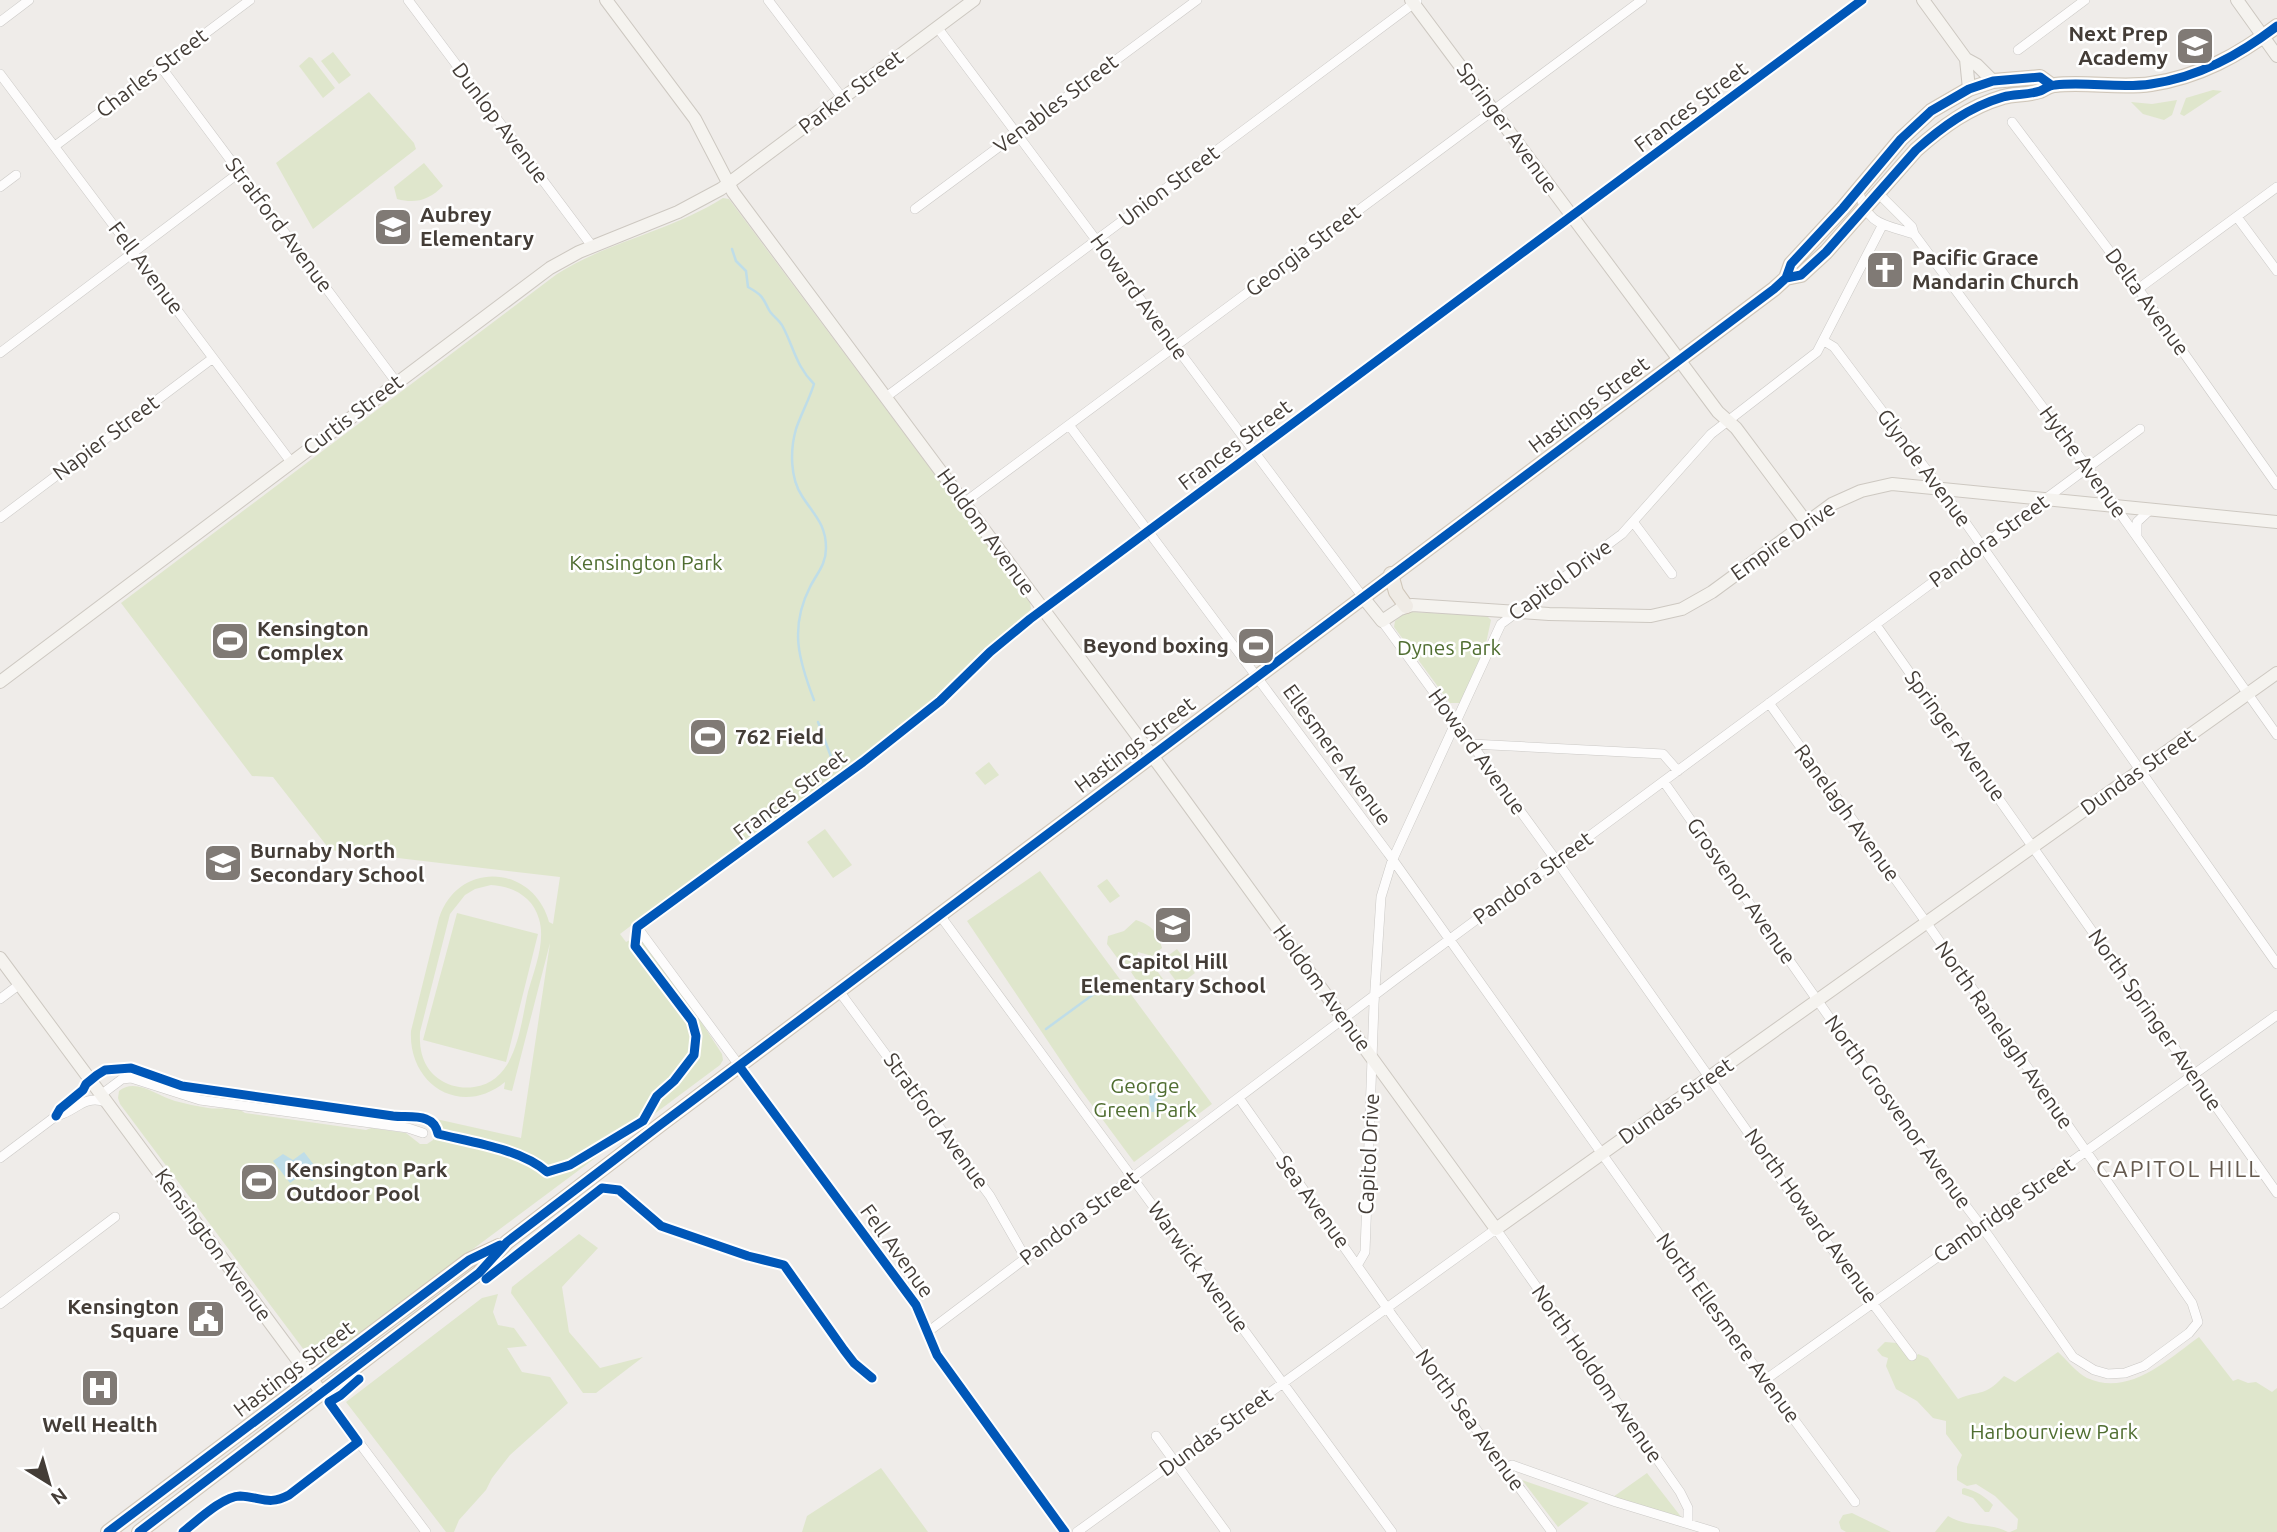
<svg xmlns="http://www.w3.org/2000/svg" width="2277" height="1532" viewBox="0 0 2277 1532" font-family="Ubuntu,sans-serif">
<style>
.green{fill:#dfe6cc;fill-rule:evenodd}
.water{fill:#bfdde8}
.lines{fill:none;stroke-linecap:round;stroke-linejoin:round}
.stream{stroke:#bfdde8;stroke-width:2.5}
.street-casing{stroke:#cbc9c6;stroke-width:10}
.secondary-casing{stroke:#cdc8c1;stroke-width:14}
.primary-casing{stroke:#cfc6b9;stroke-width:16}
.street{stroke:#fdfcfc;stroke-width:9}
.secondary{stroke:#f5f3ef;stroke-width:12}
.primary{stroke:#efebe5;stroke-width:14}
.cycleway-casing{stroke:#fff;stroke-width:13}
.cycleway{stroke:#0057b8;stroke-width:9}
.labels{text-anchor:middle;stroke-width:5;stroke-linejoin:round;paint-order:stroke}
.poi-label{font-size:21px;font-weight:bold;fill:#443d37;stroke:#fff;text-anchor:start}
.street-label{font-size:21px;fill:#443d37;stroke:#fff}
.park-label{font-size:21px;fill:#506e31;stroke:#fff}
.neighbourhood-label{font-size:23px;letter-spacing:2px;fill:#655a4f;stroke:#fff}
</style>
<rect width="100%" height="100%" fill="#efece9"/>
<!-- green -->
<path class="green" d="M 333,52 L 351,75 L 339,84 L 321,61 Z
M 309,57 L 312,58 L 335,88 L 323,98 L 299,66 Z
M 2213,90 L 2222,91 L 2184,116 L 2180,114 L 2186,98 Z
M 369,92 L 414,143 L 416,149 L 313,229 L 276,163 Z
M 2177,100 L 2172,115 L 2164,120 L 2143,114 L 2131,102 L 2152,104 Z
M 424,163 L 443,186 C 429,200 416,204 397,199 L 394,187 Z
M 723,198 L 729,199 L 1030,602 L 1031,609 L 1021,621 L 975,659 L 935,701 L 887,739 L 715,862 L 620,934 L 626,942 L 636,937 L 644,943 L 691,1006 L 722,1054 L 723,1060 L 720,1065 L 324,1360 L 313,1362 L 120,1104 L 118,1098 L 119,1091 C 135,1077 158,1096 175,1101 C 186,1104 197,1106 208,1108 C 221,1110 235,1105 245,1113 L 366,1130 L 371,1128 L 406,1133 L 420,1144 L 427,1144 L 433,1140 L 436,1119 L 521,1138 L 550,943 L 512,1091 L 504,1089 L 505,1082 C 461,1118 408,1085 411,1031 L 439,918 C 458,860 533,864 549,922 L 553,924 L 560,877 L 330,850 L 273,777 L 252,776 L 121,603 L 557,274 C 609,241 671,231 723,198 ZM 491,885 C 513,886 533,897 539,919 C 546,942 534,970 528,992 C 520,1026 517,1081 474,1087 C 462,1089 449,1086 439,1079 C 423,1068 419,1050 420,1032 L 450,914 L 465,895 L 475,889 Z
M 1412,612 L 1487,616 L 1491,620 L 1485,648 L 1460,703 L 1450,703 L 1394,627 L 1395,621 L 1405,613 Z
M 989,762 L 999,775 L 985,785 L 975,773 Z
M 825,829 L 852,865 L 833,878 L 807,842 Z
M 1040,871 L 1212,1104 L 1134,1162 L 1080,1089 L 967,921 Z
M 1107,879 L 1120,896 L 1110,903 L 1097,886 Z
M 457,913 L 538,934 L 506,1062 L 423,1040 Z
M 1136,920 C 1151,925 1158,932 1162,948 L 1152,956 L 1138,952 L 1136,962 L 1130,968 L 1118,959 L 1107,944 L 1108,936 L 1124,931 Z
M 1177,949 L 1195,973 L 1179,985 L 1161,961 Z
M 1149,960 L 1163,979 L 1149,989 L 1141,987 L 1131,972 Z
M 579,1234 L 598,1248 L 562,1287 L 569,1332 L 600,1368 L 643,1357 L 596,1393 L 583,1393 L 511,1293 L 512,1287 Z
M 498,1294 L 493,1312 L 498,1325 L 514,1328 L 527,1346 L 507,1348 L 522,1372 L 550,1377 L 568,1403 L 510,1455 L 492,1478 L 486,1490 L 459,1520 L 454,1532 L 446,1532 L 346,1402 L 482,1298 Z
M 2199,1337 L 2233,1381 L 2238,1379 L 2248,1383 L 2256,1382 L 2272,1392 L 2277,1388 L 2277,1532 L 2010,1532 L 2017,1529 L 2018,1519 L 1995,1496 L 1976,1484 L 1967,1486 L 1957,1480 L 1957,1467 L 1962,1455 L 1946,1434 L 1946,1421 L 1933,1418 L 1917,1401 L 1896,1389 L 1886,1366 L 1888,1358 L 1882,1356 L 1877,1350 L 1885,1342 L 1897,1343 L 1907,1356 L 1913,1360 L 1918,1354 L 1928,1358 L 1958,1399 C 1982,1389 1983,1398 2004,1376 L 2015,1382 L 2058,1352 C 2067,1360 2077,1373 2087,1378 C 2129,1397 2167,1360 2199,1337 Z
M 881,1468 L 928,1532 L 802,1532 L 807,1516 Z
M 1647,1473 L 1682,1518 L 1613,1497 Z
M 1522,1480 L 1589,1503 L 1558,1527 Z
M 1964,1488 C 1975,1490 1986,1497 1993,1505 L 1989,1512 L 1985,1512 L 1973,1498 L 1962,1494 L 1962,1489 Z
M 1852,1513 L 1856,1515 L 1891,1532 L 1846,1532 L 1841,1529 L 1839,1522 L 1843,1515 Z
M 1948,1516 C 1967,1528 1989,1522 2008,1532 L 1935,1532 Z"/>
<!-- water -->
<path class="water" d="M 1149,1093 L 1162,1093 L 1162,1112 L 1150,1112 Z
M 304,1152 L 321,1174 L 312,1181 L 301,1175 L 290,1183 L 273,1161 L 283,1154 L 293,1160 Z"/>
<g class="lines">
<!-- stream -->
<path class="stream" d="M 732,249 L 736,261 L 746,271 L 748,287 C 762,295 762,296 769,310 C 772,316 780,320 783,327 C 794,348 796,366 814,384 C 809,400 801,414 796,429 C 790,450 790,478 802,496 C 814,515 826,524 826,548 C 826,565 817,573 810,587 C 789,628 799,661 814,700
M 818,722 L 833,762
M 1046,1029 L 1102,988"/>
<defs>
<path id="street" d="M 408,0 L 592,246
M 768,0 L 843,99
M 0,22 L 29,0
M 937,27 L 1362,596
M 2018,50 L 2085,0
M 161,67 L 397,383
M 0,74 L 291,462
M 2012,122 L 2145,298 L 2277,485
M 55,146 L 250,0
M 0,187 L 16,175
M 1858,190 C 1869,226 1880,223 1914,234
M 1878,193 L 1912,227 L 1914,234 L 2093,475 L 2277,735
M 915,209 L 1197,0
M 2237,217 L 2277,271
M 2138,289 L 2277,187
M 1824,341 L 1834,347 L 1953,505 L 2277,964
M 0,353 L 240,172
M 886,397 L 1417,1
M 1069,425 L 1388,853 L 1716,1314 L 1855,1502
M 965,502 L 1642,0
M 0,518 L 213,358
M 1634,523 L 1672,574
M 2137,536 L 2137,522 L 2151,509
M 1382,621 L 1556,860 L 1802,1209 L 1912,1356
M 1876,625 L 2277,1193
M 1471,744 L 1663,754 L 1678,771
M 1664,782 L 1905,1125 L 1990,1238 L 2073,1357 L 2094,1370 L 2108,1374 L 2125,1373 L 2144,1366 L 2155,1358 L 2189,1333 L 2198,1322 L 2192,1303 L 1926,922 L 1769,703
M 939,914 L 1392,1532
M 839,991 L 990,1196 L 1025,1257
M 0,999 L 20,984
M 102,1094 L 122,1079 L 131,1078 L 200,1100 L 408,1128 L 423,1133
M 1239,1098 L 1394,1318 L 1552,1532
M 56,1116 L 60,1109 L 83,1090 L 89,1077
M 0,1158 L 56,1116 C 76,1112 83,1094 106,1102
M 1358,1264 L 1365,1252 L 1374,1004 L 1381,897 L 1392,861 L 1501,624 L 1622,534 L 1711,434 L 1817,352 L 1883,224
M 0,1304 L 115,1217
M 929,1331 L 1396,979 L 2140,429
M 1765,1380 L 2277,1015
M 322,1393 L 426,1532
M 1156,1436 L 1226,1532
M 1506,1468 L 1512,1465 L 1616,1502 L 1715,1532
M 1065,1532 L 937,1355 L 916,1305 L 637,927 L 863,762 L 940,701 L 990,652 L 1030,619 L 1862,0
M 1077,1532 L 1496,1229 L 1680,1492 L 1688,1508 L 1688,1523"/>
<path id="secondary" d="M 606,0 L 695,119 L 733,192 L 1162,769 L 1496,1229 L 2277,673
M 1411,0 L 1718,412 L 1736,428 L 1807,523
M 1923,0 L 1966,59 L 1969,89
M 2237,0 L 2277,56
M 1966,59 L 1977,65 L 1993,81
M 1362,596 L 1382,621 L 1400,609 L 1412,605 L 1549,614 L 1651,616 L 1682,609 L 1712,592 L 1832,504 L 1861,491 L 1892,484 L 2277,522
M 0,682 L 550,268 L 579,252 L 678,212 L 721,189 L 974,0
M 0,958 L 322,1393"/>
<path id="primary" d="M 1786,278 L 1801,275 L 1826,252 L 1916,150 C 1942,127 1969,107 2003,97 C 2015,94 2028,95 2040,91 C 2045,89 2049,85 2055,85 C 2087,81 2119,89 2151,84 C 2199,77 2239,55 2277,26
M 1391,574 L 1396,592 L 1406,606
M 108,1532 L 469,1260 L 499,1246
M 139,1532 L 479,1273 L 507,1242 L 660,1125 L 1774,289 L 1786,278 L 1791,264 L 1843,208 L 1901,139 L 1931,111 L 1969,89 L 1993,81 L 2040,77 L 2051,85"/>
</defs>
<!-- street casing -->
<use href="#street" class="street-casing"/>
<!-- secondary casing -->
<use href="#secondary" class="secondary-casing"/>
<!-- primary casing -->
<use href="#primary" class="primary-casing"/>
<!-- street -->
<use href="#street" class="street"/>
<!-- secondary -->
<use href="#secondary" class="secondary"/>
<!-- primary -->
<use href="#primary" class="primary"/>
<defs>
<path id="cycleway" d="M 1786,278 L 1801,275 L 1826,252 L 1916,150 C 1942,127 1969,107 2003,97 C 2015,94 2028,95 2040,91 C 2045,89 2049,85 2055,85 C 2087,81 2119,89 2151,84 C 2199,77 2239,55 2277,26
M 739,1066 L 916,1305 L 937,1355 L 1065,1532
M 56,1116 L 60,1109 L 83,1090 L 86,1084 L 97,1075 L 105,1070 L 131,1068 L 182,1086 L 393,1116 C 410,1118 434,1112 438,1134 C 471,1142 521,1149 547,1172 L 570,1165 L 643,1121 L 657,1096 L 674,1081 L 694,1055 L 696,1036 L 692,1021 L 635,946 L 637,927 L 863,762 L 940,701 L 990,652 L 1030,619 L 1862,0
M 486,1279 L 602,1188 L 619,1190 L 661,1226 L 748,1256 L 784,1265 L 844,1350 L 854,1363 L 872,1378
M 108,1532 L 469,1260 L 500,1245
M 139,1532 L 479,1273 L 507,1242 L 660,1125 L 1774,289 L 1786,278 L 1791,264 L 1843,208 L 1901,139 L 1931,111 L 1969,89 L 1993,81 L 2040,77 L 2051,85
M 183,1532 C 196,1522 223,1496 240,1496 C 262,1497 268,1506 289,1495 L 358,1442 L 329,1402 L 341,1395 L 359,1379"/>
</defs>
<!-- cycleway casing -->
<use href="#cycleway" class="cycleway-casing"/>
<!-- cycleway -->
<use href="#cycleway" class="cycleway"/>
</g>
<!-- icons -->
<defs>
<symbol id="school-square" viewBox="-11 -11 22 22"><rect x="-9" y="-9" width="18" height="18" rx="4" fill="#807a75" stroke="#fff"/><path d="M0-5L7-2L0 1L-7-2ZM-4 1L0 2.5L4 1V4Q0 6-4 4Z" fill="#fff"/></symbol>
<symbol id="church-square" viewBox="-11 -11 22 22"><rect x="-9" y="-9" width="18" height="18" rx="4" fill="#807a75" stroke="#fff"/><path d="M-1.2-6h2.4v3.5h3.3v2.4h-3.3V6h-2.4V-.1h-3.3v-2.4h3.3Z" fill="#fff"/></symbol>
<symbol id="stadium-square" viewBox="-11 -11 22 22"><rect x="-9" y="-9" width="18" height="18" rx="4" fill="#807a75" stroke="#fff"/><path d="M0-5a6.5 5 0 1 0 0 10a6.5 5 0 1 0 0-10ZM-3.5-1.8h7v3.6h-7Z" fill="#fff"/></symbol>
<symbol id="civic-square" viewBox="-11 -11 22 22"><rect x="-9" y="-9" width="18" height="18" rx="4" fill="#807a75" stroke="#fff"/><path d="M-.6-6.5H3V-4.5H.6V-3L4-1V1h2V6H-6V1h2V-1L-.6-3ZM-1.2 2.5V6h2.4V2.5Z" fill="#fff"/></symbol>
<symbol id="hospital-square" viewBox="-11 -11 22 22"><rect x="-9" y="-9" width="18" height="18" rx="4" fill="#807a75" stroke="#fff"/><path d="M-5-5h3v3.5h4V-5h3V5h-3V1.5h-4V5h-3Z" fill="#fff"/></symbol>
</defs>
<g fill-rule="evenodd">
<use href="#school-square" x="2173" y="24" width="44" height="44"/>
<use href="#school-square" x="371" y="205" width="44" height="44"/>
<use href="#church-square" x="1863" y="248" width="44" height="44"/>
<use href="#stadium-square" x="208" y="619" width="44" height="44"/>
<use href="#stadium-square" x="1234" y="624" width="44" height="44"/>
<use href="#stadium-square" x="686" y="715" width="44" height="44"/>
<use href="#school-square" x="201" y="841" width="44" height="44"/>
<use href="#school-square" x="1151" y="903" width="44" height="44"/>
<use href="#stadium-square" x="237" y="1160" width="44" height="44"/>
<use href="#civic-square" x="184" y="1297" width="44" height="44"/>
<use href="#hospital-square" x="78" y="1366" width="44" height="44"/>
</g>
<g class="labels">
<!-- poi labels -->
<g class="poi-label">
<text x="2168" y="41" text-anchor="end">Next Prep<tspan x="2168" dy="24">Academy</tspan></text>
<text x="420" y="222">Aubrey<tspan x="420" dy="24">Elementary</tspan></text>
<text x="1912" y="265">Pacific Grace<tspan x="1912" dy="24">Mandarin Church</tspan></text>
<text x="257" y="636">Kensington<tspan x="257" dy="24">Complex</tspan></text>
<text x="1229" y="653" text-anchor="end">Beyond boxing</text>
<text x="735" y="744">762 Field</text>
<text x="250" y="858">Burnaby North<tspan x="250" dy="24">Secondary School</tspan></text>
<text x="1173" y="969" text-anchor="middle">Capitol Hill<tspan x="1173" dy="24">Elementary School</tspan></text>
<text x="286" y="1177">Kensington Park<tspan x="286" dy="24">Outdoor Pool</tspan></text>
<text x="179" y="1314" text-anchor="end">Kensington<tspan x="179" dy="24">Square</tspan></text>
<text x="100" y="1432" text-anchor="middle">Well Health</text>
</g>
<!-- street labels -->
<g class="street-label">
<text transform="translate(152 73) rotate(-37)" y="7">Charles Street</text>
<text transform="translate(851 92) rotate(-37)" y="7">Parker Street</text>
<text transform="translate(1056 104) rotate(-37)" y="7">Venables Street</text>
<text transform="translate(1691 107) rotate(-37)" y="7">Frances Street</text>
<text transform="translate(500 123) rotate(53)" y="7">Dunlop Avenue</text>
<text transform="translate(1507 128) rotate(54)" y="7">Springer Avenue</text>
<text transform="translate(1169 186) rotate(-37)" y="7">Union Street</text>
<text transform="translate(279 225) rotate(53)" y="7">Stratford Avenue</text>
<text transform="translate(1303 251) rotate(-37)" y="7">Georgia Street</text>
<text transform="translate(146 268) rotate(53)" y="7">Fell Avenue</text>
<text transform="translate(1139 297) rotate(54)" y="7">Howard Avenue</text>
<text transform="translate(2147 302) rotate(54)" y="7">Delta Avenue</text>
<text transform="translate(1589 405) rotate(-37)" y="7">Hastings Street</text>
<text transform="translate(353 415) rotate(-37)" y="7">Curtis Street</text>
<text transform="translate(106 438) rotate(-37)" y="7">Napier Street</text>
<text transform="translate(1235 445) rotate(-37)" y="7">Frances Street</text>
<text transform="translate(2083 462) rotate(54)" y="7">Hythe Avenue</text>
<text transform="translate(1924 468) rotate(53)" y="7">Glynde Avenue</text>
<text transform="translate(986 532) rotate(54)" y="7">Holdom Avenue</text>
<text transform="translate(1783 541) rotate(-35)" y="7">Empire Drive</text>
<text transform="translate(1989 541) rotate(-36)" y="7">Pandora Street</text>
<text transform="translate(1560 580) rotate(-36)" y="7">Capitol Drive</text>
<text transform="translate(1955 736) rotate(54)" y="7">Springer Avenue</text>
<text transform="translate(1135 745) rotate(-37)" y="7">Hastings Street</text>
<text transform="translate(1477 752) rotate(54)" y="7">Howard Avenue</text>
<text transform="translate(1337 755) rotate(54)" y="7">Ellesmere Avenue</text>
<text transform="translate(2138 772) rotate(-35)" y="7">Dundas Street</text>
<text transform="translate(790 795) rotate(-37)" y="7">Frances Street</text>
<text transform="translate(1847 813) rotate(54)" y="7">Ranelagh Avenue</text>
<text transform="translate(1533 878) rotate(-36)" y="7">Pandora Street</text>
<text transform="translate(1741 891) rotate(55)" y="7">Grosvenor Avenue</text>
<text transform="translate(1322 988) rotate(54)" y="7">Holdom Avenue</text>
<text transform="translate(2155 1020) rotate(55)" y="7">North Springer Avenue</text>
<text transform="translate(2004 1035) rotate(55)" y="7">North Ranelagh Avenue</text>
<text transform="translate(1676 1101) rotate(-35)" y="7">Dundas Street</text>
<text transform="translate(1898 1112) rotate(54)" y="7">North Grosvenor Avenue</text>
<text transform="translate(936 1121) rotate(54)" y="7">Stratford Avenue</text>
<text transform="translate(1369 1154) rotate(-87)" y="7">Capitol Drive</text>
<text transform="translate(1313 1202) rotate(54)" y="7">Sea Avenue</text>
<text transform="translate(2004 1210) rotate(-35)" y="7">Cambridge Street</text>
<text transform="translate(1811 1216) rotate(54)" y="7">North Howard Avenue</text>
<text transform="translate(1079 1218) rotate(-37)" y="7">Pandora Street</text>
<text transform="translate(213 1245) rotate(54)" y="7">Kensington Avenue</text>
<text transform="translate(897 1251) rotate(54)" y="7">Fell Avenue</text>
<text transform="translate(1198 1267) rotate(54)" y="7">Warwick Avenue</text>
<text transform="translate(1728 1328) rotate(54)" y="7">North Ellesmere Avenue</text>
<text transform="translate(294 1369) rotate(-37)" y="7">Hastings Street</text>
<text transform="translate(1597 1374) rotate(55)" y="7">North Holdom Avenue</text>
<text transform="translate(1470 1420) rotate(54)" y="7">North Sea Avenue</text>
<text transform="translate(1216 1432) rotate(-36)" y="7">Dundas Street</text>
</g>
<!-- park labels -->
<g class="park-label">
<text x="646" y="570">Kensington Park</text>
<text x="1449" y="655">Dynes Park</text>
<text x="1145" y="1093">George<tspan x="1145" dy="24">Green Park</tspan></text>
<text x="2054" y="1439">Harbourview Park</text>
</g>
<!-- neighbourhood labels -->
<g class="neighbourhood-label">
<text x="2179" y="1177">CAPITOL HILL</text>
</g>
</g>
<!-- north arrow -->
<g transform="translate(49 1483) rotate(143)" stroke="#ffffff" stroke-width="5" paint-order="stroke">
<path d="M0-5L12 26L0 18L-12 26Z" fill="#443d37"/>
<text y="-10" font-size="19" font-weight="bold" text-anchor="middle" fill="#443d37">N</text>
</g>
</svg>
